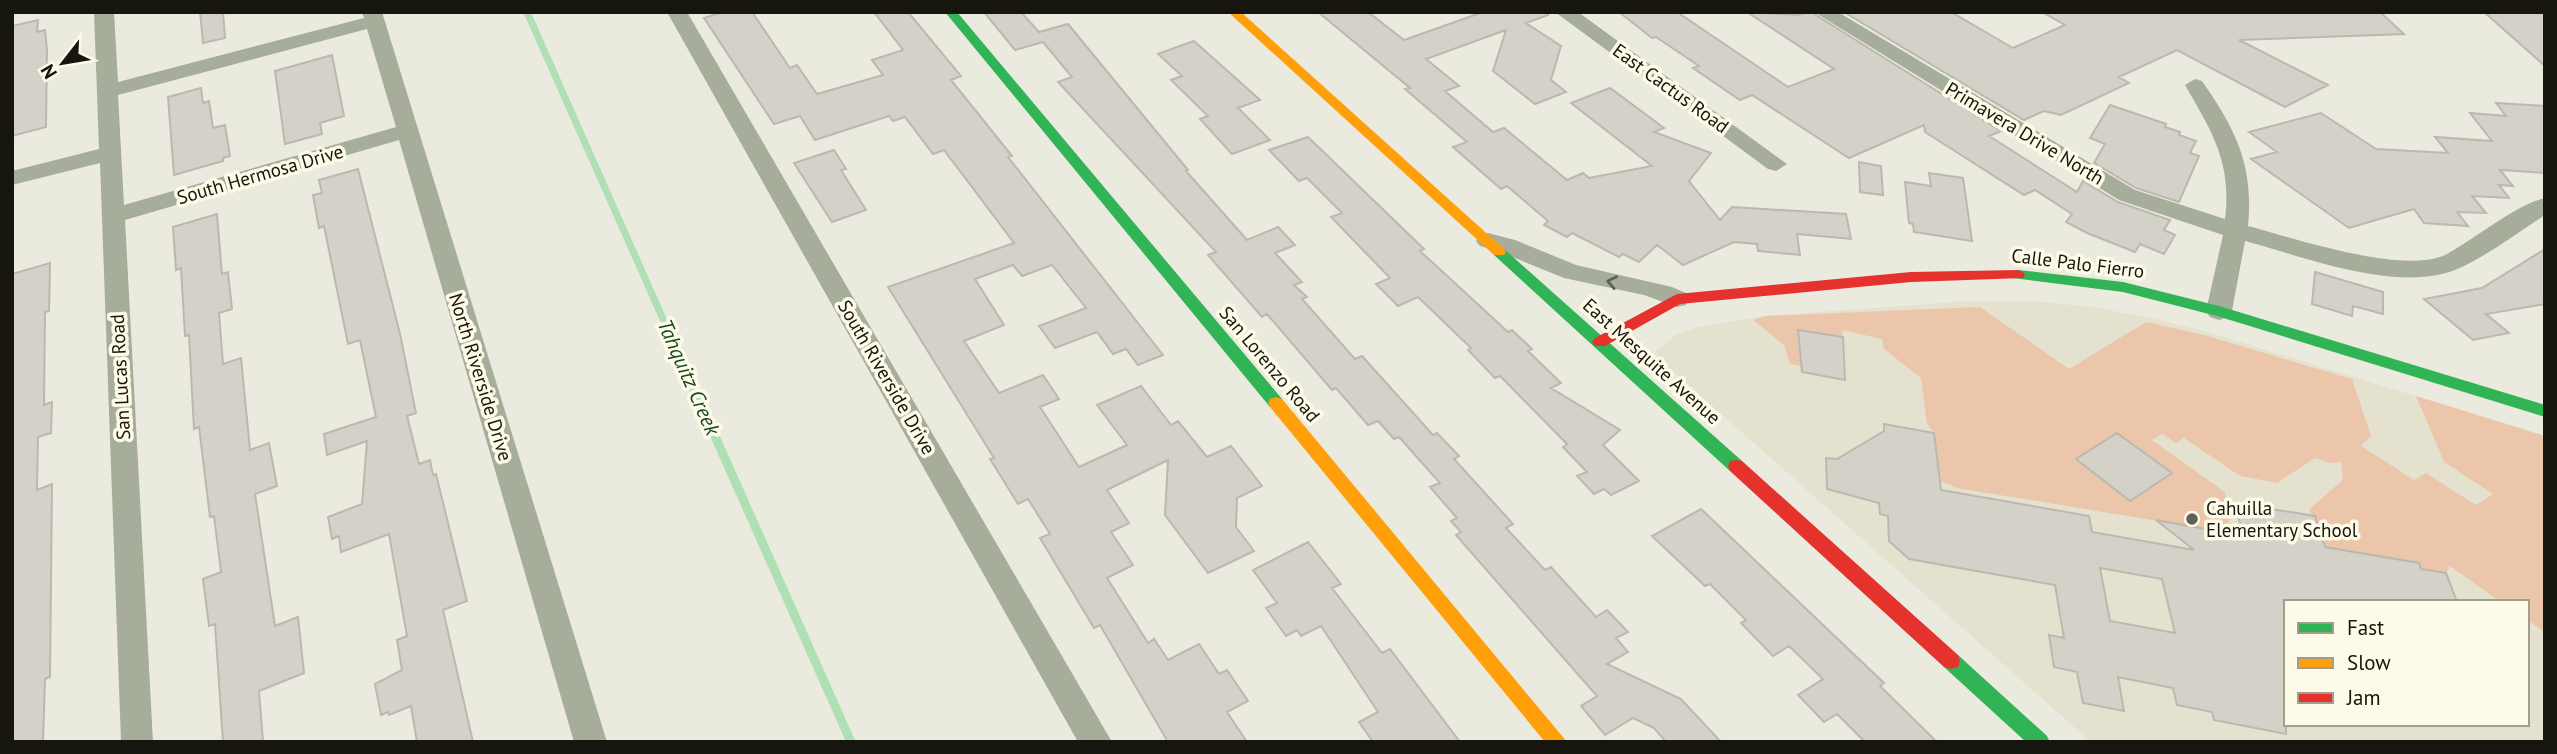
<svg xmlns="http://www.w3.org/2000/svg" width="2557" height="754" font-family="'PT Sans',sans-serif">
<rect width="100%" height="100%" fill="#ebeadf"/>
<!-- built -->
<path fill="#e4e2ce" fill-rule="evenodd" d="M1969,301H2031L2093,307L2151,318L2208,332L2545,436V742H2091L1659,359L1656,351L1677,334L1694,328L1765,316ZM2286,602H2527V724H2286Z"/>
<!-- green -->
<path fill="#ecc6ab" d="M1980,307L2069,369L2146,322L2204,335L2352,379L2371,436L2361,446L2414,480L2426,473L2476,505L2493,494L2444,462L2416,396L2545,436V632L2527,620V602H2501L2450,566L2446,573L2421,569L2419,563L2325,547L2309,509L2343,480L2341,462L2329,463L2315,458L2277,483L2240,476L2184,438L2176,443L2162,434L2152,440L2225,492L2231,533L1957,488L1940,481L1934,433L1927,424L1921,378L1884,349L1882,339L1842,330L1843,337L1799,330L1801,366L1790,364L1784,345L1753,320L1765,316Z"/>
<g fill="none" stroke-linecap="round" stroke-linejoin="round">
<!-- stream-far1 -->
<path stroke="#afe0b4" stroke-width="7" d="M527,12L667,328"/>
<!-- stream -->
<path stroke="#afe0b4" stroke-width="9" d="M666,326L851,742"/>
</g>
<!-- building -->
<path fill="#d4d1c9" stroke="#bbb8b0" stroke-width="2" fill-rule="evenodd" d="M200,12H223L225,38L203,43Z
M723,12H752L790,68L797,65L817,94L883,75L872,60L903,50L874,12H908L961,76L951,80L1012,156L1008,157L1163,355L1138,365L1126,349L1113,354L1097,332L1055,348L1039,326L1086,308L1052,265L1022,276L1013,265L975,279L1004,325L964,341L999,393L1043,375L1059,399L1040,407L1079,467L1127,445L1097,405L1141,386L1171,425L1178,421L1207,457L1231,446L1262,486L1237,498L1236,527L1254,551L1208,573L1165,515L1168,460L1107,490L1129,523L1111,532L1133,565L1107,578L1148,643L1154,639L1168,660L1199,644L1219,674L1227,670L1248,701L1227,712L1247,742H1168L1100,625L1094,628L1040,538L1050,534L1028,499L1018,504L990,459L994,458L888,287L1014,243L944,150L933,154L905,117L893,121L889,116L815,140L800,116L774,124L704,18Z
M984,12H1021L1039,32L1068,24L1188,170L1186,171L1247,240L1278,227L1295,245L1275,253L1302,282L1294,285L1307,297L1302,299L1355,359L1362,356L1433,435L1437,433L1459,456L1454,459L1513,524L1506,528L1545,570L1551,567L1596,617L1607,610L1628,632L1616,638L1628,652L1607,664L1681,699L1721,742H1666L1654,728L1633,718L1605,735L1581,706L1597,696L1456,535L1461,532L1451,521L1457,518L1430,487L1440,483L1399,437L1394,439L1378,421L1368,425L1336,388L1332,390L1267,314L1262,317L1208,255L1216,252L1058,82L1072,77L1043,42L1015,50Z
M1318,12H1368L1404,40L1483,12H1548V15L1526,23L1561,46L1551,80L1566,92L1535,104L1493,71L1506,30L1426,59L1459,86L1445,91L1493,132L1504,128L1567,180L1583,173L1589,178L1652,166L1571,103L1610,88L1664,128L1654,132L1711,153L1689,181L1720,220L1732,207L1846,214L1851,239L1797,234L1800,255L1758,251L1757,244L1734,242L1683,265L1657,245L1639,262L1623,254L1619,257L1572,233L1567,237L1544,225L1548,221L1507,186L1501,189L1453,147L1467,142L1405,89L1410,88Z
M1619,12H1677L1788,87L1834,69L1747,12L1797,15L1811,12L2001,131L1989,136L2077,192L2083,181L2118,202L2170,220L2164,230L2175,235L2164,254L2140,244L2135,252L2087,233L2066,222L2072,214L2035,190L2024,195L1925,132L1924,125L1849,158L1752,95L1740,100L1693,68L1699,66L1656,37L1652,38Z
M1844,12H1951L2013,48L2065,25L2042,12H2380L2404,34L2239,40L2328,85L2285,107L2177,50L2119,77L2129,83L2061,115L2044,111L2024,120Z
M2484,12H2545V66Z
M38,20L37,32L45,30L47,49L46,127L12,136V26Z
M1194,41L1260,100L1238,108L1270,140L1232,154L1200,119L1208,116L1171,80L1182,76L1158,54Z
M332,55L344,116L320,123L322,134L285,144L275,71Z
M201,88L203,103L209,101L213,128L225,125L230,156L223,158V161L174,175L168,97Z
M2496,103L2545,106V173L2500,170L2513,186L2499,185L2509,198L2472,196L2486,213L2457,212L2468,226L2424,223L2414,209L2349,228L2251,159L2277,152L2249,132L2321,113L2376,149L2448,153L2435,137L2492,141L2470,113L2506,116Z
M2110,105L2166,124L2165,127L2180,132L2179,135L2196,141L2190,153L2199,156L2179,202L2136,188L2094,163L2105,144L2090,138Z
M1308,137L1424,249L1420,251L1508,332L1512,330L1532,349L1528,351L1561,383L1551,388L1620,430L1603,445L1639,481L1611,495L1604,489L1594,494L1577,476L1587,472L1563,447L1567,444L1500,376L1495,378L1468,350L1471,348L1418,297L1398,306L1376,284L1390,278L1331,217L1342,213L1307,178L1299,181L1269,150Z
M834,150L846,169L841,170L866,210L832,222L794,163Z
M1859,162L1881,166L1883,195L1860,192Z
M358,169L400,334L416,413L407,416L419,464L430,460L433,475L436,474L467,601L443,610L473,742H417L411,706L389,715L388,712L381,715L375,684L402,670L397,640L407,636L389,534L341,552L339,536L332,539L328,517L362,504L367,441L327,455L324,434L376,417L360,340L348,344L324,226L319,228L313,195L322,193L319,180Z
M1929,173L1963,178L1972,241L1914,232L1913,224L1909,223L1905,182L1931,186Z
M217,214L222,274L228,272L232,309L219,313L223,364L241,358L250,450L269,443L277,486L255,494L275,626L298,617L304,673L259,691L263,742H223L215,624L209,626L203,579L221,572L214,516L210,517L199,427L194,429L189,335L185,336L181,268L176,270L173,227Z
M2545,249V304L2486,314L2509,333L2473,340L2424,299L2482,288Z
M50,263L49,311L45,312L44,405L52,402L51,433L38,437L37,490L52,484L50,677L45,679L43,742H12V274Z
M2315,272L2383,292V314L2353,306L2352,316L2312,304Z
M1798,330L1843,337L1845,380L1802,372Z
M1884,424L1934,433L1941,490L2089,516L2092,532L2194,550L2156,520L2244,536L2234,503L2315,516L2325,547L2419,563L2421,569L2446,573L2457,602H2286V734L2214,720L2212,712L2177,705L2173,688L2118,677L2124,711L2083,703L2077,672L2054,667L2049,635L2064,638L2055,585L1909,559L1889,541L1888,516L1880,514L1879,503L1827,489L1826,458L1837,459L1884,431ZM2100,568L2162,579L2175,633L2110,621Z
M2117,433L2172,473L2130,501L2076,459Z
M1701,509L1884,683L1880,686L1937,742H1865L1837,714L1824,722L1798,695L1823,679L1789,646L1773,656L1741,623L1746,620L1710,584L1705,586L1652,536Z
M1308,542L1341,584L1332,588L1382,653L1390,649L1460,742H1373L1359,722L1378,712L1321,626L1301,636L1297,630L1286,636L1266,608L1277,603L1253,570Z"/>
<g fill="none" stroke-linecap="round" stroke-linejoin="round">
<!-- street -->
<path fill="#a7ad9b" fill-rule="evenodd" d="M94,12H114L118,82L364,18L362,12H382L607,742H574L399,140L125,220L153,742H121L100,163L12,185V171L99,149ZM367,29L396,127L124,205L118,95Z
M667,12H687L1112,742H1078Z
M1555,12H1578L1787,164L1776,171L1768,169Z
M1814,12H1838L2135,190L2225,219C2232,162 2212,132 2185,85L2195,79L2202,81C2236,130 2254,165 2248,226C2293,238 2406,276 2447,254C2477,238 2513,206 2545,198V215C2518,232 2491,253 2462,267C2403,296 2305,257 2245,241L2232,311L2228,317L2219,320L2210,317L2206,311L2223,235L2119,200Z
M1488,233L1515,240L1576,265L1672,287L1686,293L1689,299L1686,305L1677,307L1644,295L1564,278L1498,251L1480,246L1476,241L1480,236Z"/>
<!-- fast -->
<path fill="#30b455" fill-rule="evenodd" d="M945,12H957L1282,399L1284,403L1282,407H1270Z
M1499,247L1504,249L1742,461L1744,466L1742,471H1730L1494,255L1492,252L1494,249Z
M2018,270L2123,282L2219,306L2545,405V417L2217,316L2123,292L2013,278L2011,275L2013,272Z
M1951,653L1958,655L2047,736L2050,742H2026L1944,667L1942,661L1944,655Z"/>
<!-- slow -->
<path fill="#ff9f0a" fill-rule="evenodd" d="M1228,12H1241L1504,249L1506,252L1504,255H1494Z
M1276,397L1282,399L1567,742H1545L1270,407L1268,403L1270,399Z"/>
<!-- jam -->
<path fill="#e5322d" fill-rule="evenodd" d="M2018,270L2023,272L2025,275L2023,278L1911,282L1680,304L1605,346H1595L1592,342L1595,338L1677,294L1911,272Z
M1736,460L1742,461L1958,655L1960,661L1958,667L1951,669L1944,667L1730,471L1728,466L1730,461Z"/>
</g>
<!-- one-way arrows -->
<defs><path id="oneway-chevron" d="M-2-3.5L2.5 0L-2 3.5" fill="none" stroke-width="1.6" stroke-linecap="round" stroke-linejoin="round" transform="scale(1.75)"/></defs>
<use stroke="#5e6154" href="#oneway-chevron" transform="translate(1612 282) rotate(-168)"/>
<!-- markers -->
<circle fill="#616057" stroke="#fdfae7" stroke-width="2.5" cx="2192" cy="519" r="7"/>
<g text-anchor="middle" dominant-baseline="central" stroke-width="7" stroke-linejoin="round" paint-order="stroke">
<!-- street labels -->
<g font-size="19" fill="#16150e" stroke="#fdfae7">
<text transform="translate(1671 88) rotate(36)">East Cactus Road</text>
<text transform="translate(2025 133) rotate(31)">Primavera Drive North</text>
<text transform="translate(260 174) rotate(-16)">South Hermosa Drive</text>
<text transform="translate(2078 263) rotate(7)">Calle Palo Fierro</text>
<text transform="translate(1652 361) rotate(42)">East Mesquite Avenue</text>
<text transform="translate(1270 364) rotate(50)">San Lorenzo Road</text>
<text transform="translate(120 377) rotate(-93)">San Lucas Road</text>
<text transform="translate(481 377) rotate(73)">North Riverside Drive</text>
<text transform="translate(887 377) rotate(60)">South Riverside Drive</text>
</g>
<!-- poi labels -->
<g font-size="19" fill="#16150e" stroke="#fdfae7" text-anchor="start">
<text x="2206" y="508">Cahuilla<tspan x="2206" dy="22">Elementary School</tspan></text>
</g>
<!-- water labels -->
<g font-size="21" font-style="italic" fill="#174924" stroke="#fdfae7">
<text transform="translate(689 377) rotate(66)">Tahquitz Creek</text>
</g>
</g>
<!-- border -->
<rect width="2557" height="754" fill="none" stroke="#16150e" stroke-width="28"/>
<!-- legend -->
<rect x="2284" y="600" width="245" height="126" fill="#fdfae7" stroke="#a19e90" stroke-width="2"/>
<rect x="2298" y="623" width="35" height="10" fill="#30b455" stroke="#a19e90" stroke-width="2"/>
<text x="2347" y="635" font-size="21" fill="#16150e">Fast</text>
<rect x="2298" y="658" width="35" height="10" fill="#ff9f0a" stroke="#a19e90" stroke-width="2"/>
<text x="2347" y="670" font-size="21" fill="#16150e">Slow</text>
<rect x="2298" y="693" width="35" height="10" fill="#e5322d" stroke="#a19e90" stroke-width="2"/>
<text x="2347" y="705" font-size="21" fill="#16150e">Jam</text>
<!-- north arrow -->
<g transform="translate(63 63) rotate(239)" stroke="#fdfae7" stroke-width="5" paint-order="stroke">
<path d="M0-5L12 26L0 18L-12 26Z" fill="#16150e"/>
<text y="-10" font-size="19" font-weight="bold" text-anchor="middle" fill="#16150e">N</text>
</g>
</svg>
